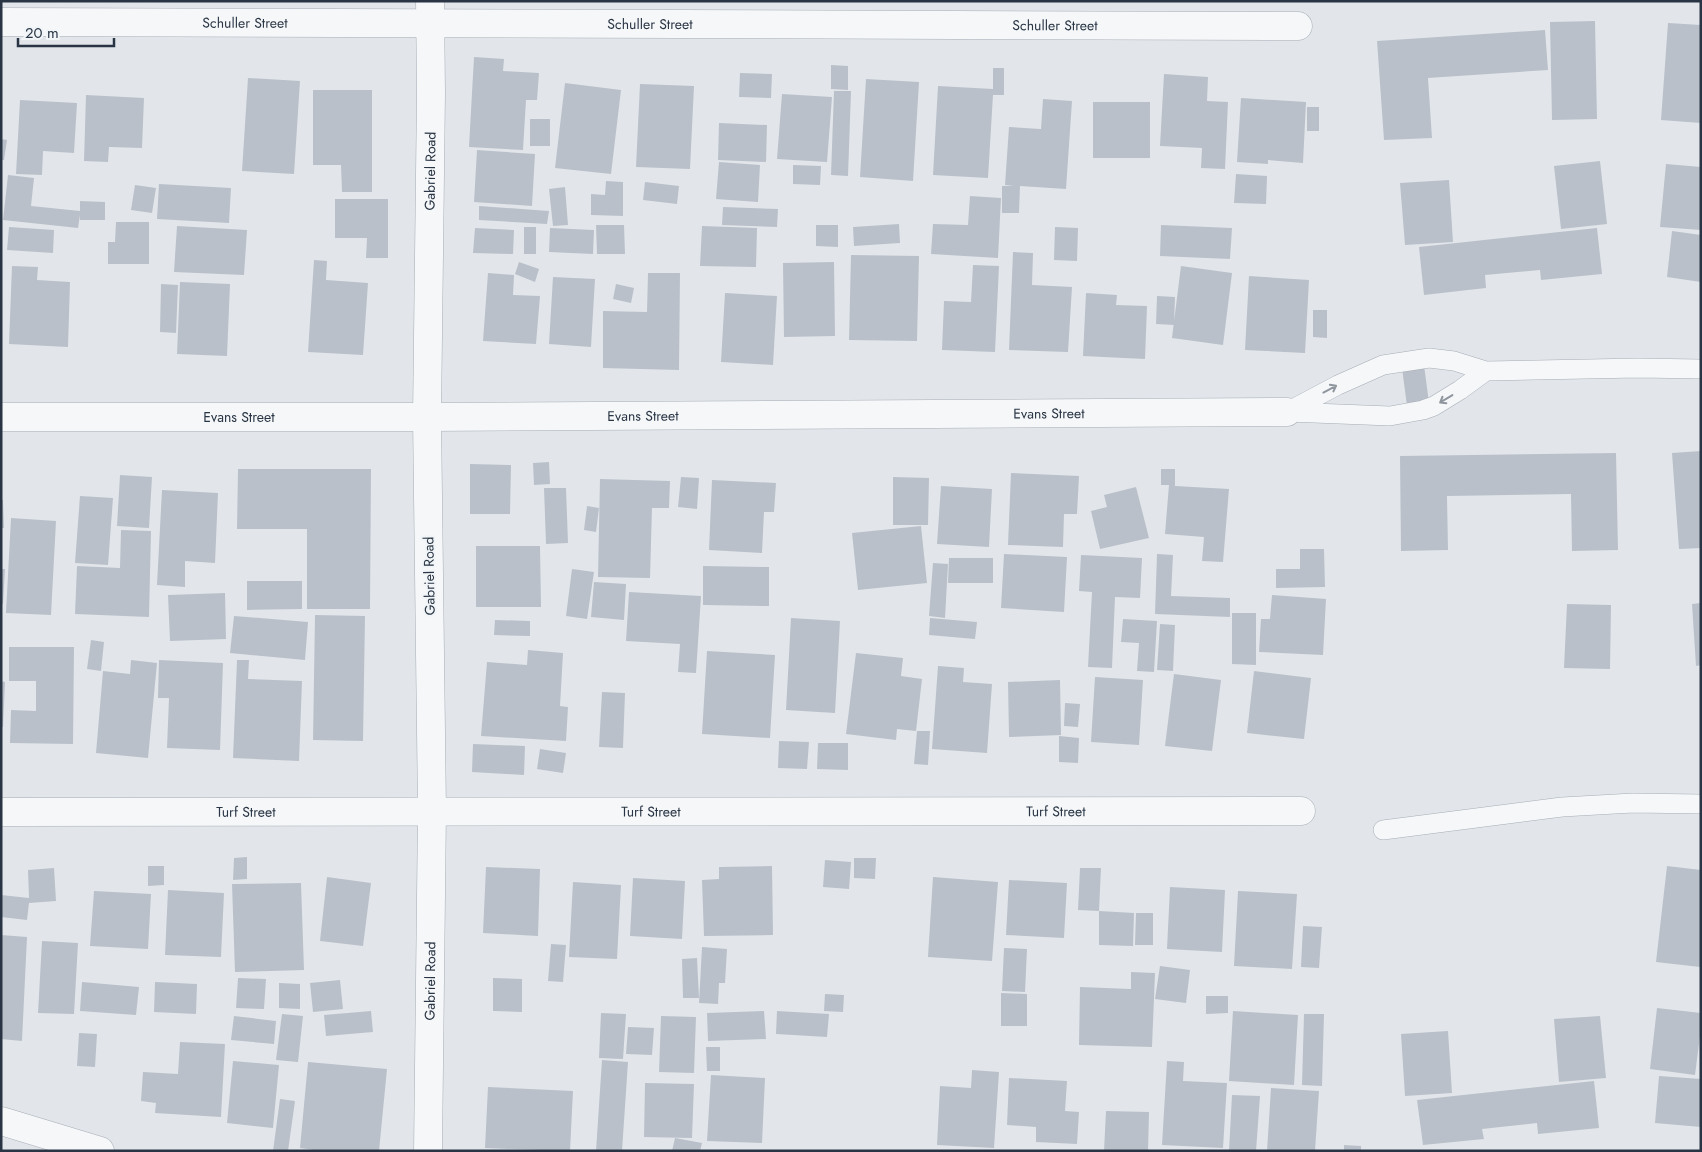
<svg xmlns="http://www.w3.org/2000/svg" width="1702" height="1152" font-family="Jost,sans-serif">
<rect width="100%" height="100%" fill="#e2e6eb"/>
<!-- building -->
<path fill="#b9c0c9" d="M1595,21L1597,119L1552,120L1550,22Z
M1668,23L1701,25V123L1661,120Z
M1545,30L1548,70L1428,78L1432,138L1384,140L1377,41Z
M474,57L504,59L503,71L539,73L537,100H526L523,150L469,147Z
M831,65L848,66V90L831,89Z
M993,68H1004V95H993L988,178L933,175L938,86L993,89Z
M740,73L772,74L771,98L739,97Z
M1164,74L1208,77L1207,101L1228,102L1225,169L1201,168L1202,148L1160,146Z
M248,78L300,81L294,174L242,171Z
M866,79L919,82L913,181L860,177Z
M565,83L621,90L611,174L555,168Z
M640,84L694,86L690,169L636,167Z
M313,90H372V192H342L341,165H313Z
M834,91H851L848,176L831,175Z
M782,94L832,97L827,162L777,159Z
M86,95L144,98L142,148L109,147L108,162L84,161Z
M1241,98L1306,102L1303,163L1268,160V164L1237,162Z
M1043,99L1072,101L1066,189L1020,186L1019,213H1002V186H1014L1005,185L1009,127L1041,129Z
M20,100L77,103L74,153L43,151L42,175L16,174Z
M1093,102H1150V158H1093Z
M1307,107H1319V131H1307Z
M530,119H550V146H530Z
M719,123L767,125L766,162L718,160Z
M1,139L7,140L4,160H1Z
M477,150L535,154L532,206L474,202Z
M1600,161L1607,224L1561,229L1554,166Z
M719,162L760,165L758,202L716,199Z
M1666,164L1701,167V230L1660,227Z
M793,165L821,166L820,185L793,184Z
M1236,174L1267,176L1266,204L1234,203Z
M8,175L34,178L31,206L80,211V201L105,202V220H80V215L78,228L3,220Z
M1449,180L1453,242L1405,245L1400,183Z
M606,181L623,182V216L591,215V194L605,195Z
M645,182L679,186L677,204L643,200Z
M159,184L231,188L229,223L157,219Z
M135,185L156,188L152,213L131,210Z
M565,187L568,225L553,226L549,189Z
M970,196L1001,198L998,258L931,254L933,224L968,225Z
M335,199H388V258H366L367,238H335Z
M479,206L549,211L547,224L479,220Z
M723,207L778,209L777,227L722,225Z
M116,222H149V264H108V242H115Z
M899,224L900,243L854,246L853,227Z
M596,225H624L625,254H597Z
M816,225H838V247L816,246Z
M1161,225L1232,228L1230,259L1160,256Z
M177,226L247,230L244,275L174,272Z
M702,226L757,228L756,267L700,266Z
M9,227L54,230L53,253L7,250Z
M524,227H536V254H524Z
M1055,227L1078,228L1077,261L1054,260Z
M475,228L514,230L513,254L473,253Z
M550,228L594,230L593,254L549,252Z
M1597,228L1602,274L1541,280L1540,270L1485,275L1486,288L1424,295L1419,247Z
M1672,231L1701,235V282L1667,277Z
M1013,252L1033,253L1032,285L1072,287L1068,352L1009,350Z
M851,255L919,256L917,341L849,340Z
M314,260L327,261L326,280L368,283L363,355L308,352Z
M519,262L539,269L535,282L515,274Z
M834,262L835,336L784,337L783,263Z
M973,265L999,266L995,352L942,350L944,301L971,302Z
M12,266L38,267L37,280L70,282L68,347L9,344Z
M1181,266L1232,273L1223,345L1172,338Z
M488,273L514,275L513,295L540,296L536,344L483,341Z
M648,273H680L679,370L603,368V311L647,312Z
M1249,276L1309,280L1305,353L1245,350Z
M553,277L595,279L591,347L549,344Z
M180,282L230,284L227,356L177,354Z
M161,284L178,285L176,333L160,332Z
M616,284L634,288L631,303L613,299Z
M725,293L777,296L773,365L721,362Z
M1086,293L1117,295L1116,305L1147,306L1145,359L1083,356Z
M1157,296L1175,297L1174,325L1156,324Z
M1313,310H1327V338L1313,337Z
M1424,365L1429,403L1407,406L1402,368Z
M1701,451V548L1679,549L1672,453Z
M1616,453L1618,550L1572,551L1571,494L1447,496L1448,550L1401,551L1400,456Z
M549,462L550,484L534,485L533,463Z
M470,464L511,465L510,514H470Z
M238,469H371L370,609H307V529H237Z
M1161,469H1175V486L1229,489L1223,562L1202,561L1204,537L1165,534L1169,485H1161Z
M1011,473L1079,476L1077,514H1064L1063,547L1008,545Z
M120,475L152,477L149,528L117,526Z
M681,477L699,478L697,509L678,507Z
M893,477L929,478L928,525H893Z
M600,479L670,481L669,508H652L650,578L598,577Z
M712,480L776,483L774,512H764L762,553L709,550Z
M941,486L992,489L989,547L937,544Z
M1136,487L1149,538L1100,549L1091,511L1107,507L1104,495Z
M544,488H566L568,543L546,544Z
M162,490L218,493L215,563L185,561V587L157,585Z
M80,496L113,498L108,565L75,563Z
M1,500H3L4,528H1Z
M587,506L599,508L596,532L584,530Z
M11,518L56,521L51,615L6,613Z
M921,526L927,583L858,590L852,533Z
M121,530L151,531L149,617L75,614L77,566L120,568Z
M476,546H540L541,607H476Z
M1300,549H1324L1325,587L1276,588V569H1300Z
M1004,554L1067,557L1064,612L1001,608Z
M1157,554L1173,555L1171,596L1230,598V617L1155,614Z
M1081,555L1142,558L1140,598L1115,597L1112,668L1088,667L1092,592L1079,591Z
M949,558H993V583H948Z
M933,563L948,564L945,618L929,616Z
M703,566L769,567V606L703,605Z
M1,569H5L3,604H1Z
M572,569L594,572L587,619L566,616Z
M247,581H302V609L247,610Z
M594,582L626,584L624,620L591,617Z
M629,592L701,596L696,673L678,672L680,644L626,641Z
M225,593L226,639L170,641L168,595Z
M1272,595L1326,599L1323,655L1259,652L1261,619H1270Z
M1701,603V665L1696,666L1692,604Z
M1567,604L1611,605L1610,669L1564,668Z
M1232,613H1256V665L1232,664Z
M315,615L365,616L363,741L313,740Z
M234,616L308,622L305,660L230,653Z
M791,618L840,621L835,713L786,710Z
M930,618L977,622L975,639L929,635Z
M1123,619L1157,621L1154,672L1137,671L1139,643L1121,642Z
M495,620L530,621V636L494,635Z
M1160,624L1175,625L1173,671L1157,670Z
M91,640L104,642L101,671L87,669Z
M9,647H74L73,744L10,743L11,710L36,711V681H9Z
M528,650L563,653L560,706L568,707L566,741L481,736L487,662L527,665Z
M707,651L775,655L770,738L702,734Z
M856,653L903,658L901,676L922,679L916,731L897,729L896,740L846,734Z
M131,660L157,663L148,758L96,753L103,671L130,674Z
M159,660L223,663L220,750L167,748L169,698H158Z
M237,660H249L248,679L302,681L299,761L233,758Z
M938,666L964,668L963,682L992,684L987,753L932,749Z
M1254,671L1311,678L1304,739L1247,733Z
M1174,674L1221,680L1212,751L1165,746Z
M1095,677L1143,680L1139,745L1091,742Z
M1060,680L1061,735L1009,737L1008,682Z
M1,681L5,682L3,727H1Z
M602,692L625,693L623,748L599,747Z
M1065,703L1080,704L1078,727L1064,726Z
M917,731H930L928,765L914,764Z
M1059,736L1079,738L1078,763L1059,762Z
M779,741L809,742L807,769L778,768Z
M818,743H848V770L817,769Z
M473,744L525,746L524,775L472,772Z
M540,749L566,753L563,773L537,769Z
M247,857V879L233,880L234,858Z
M854,858H876L875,879L854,878Z
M825,860L851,862L849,889L823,887Z
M148,866H164V885L148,886Z
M772,866L773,935L704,936L702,880L719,879V867Z
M1667,866L1701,870L1700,967L1656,962Z
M486,867L540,869L538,936L483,933Z
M54,868L56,901L29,903L27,920L1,917V895L29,898L28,870Z
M1080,868H1101L1099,911L1078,910Z
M327,877L371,883L363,946L320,941Z
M933,877L998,882L992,961L928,957Z
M633,878L685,881L682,939L630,936Z
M1009,880L1067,883L1064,938L1006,935Z
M573,882L621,885L617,959L569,957Z
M301,883L304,970L235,972L232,884Z
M1170,887L1225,890L1222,952L1167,949Z
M168,890L224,893L221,957L165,955Z
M94,891L151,894L148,949L90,946Z
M1238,891L1297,894L1292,969L1234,966Z
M1099,911L1134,913L1133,946L1099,945Z
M1136,913H1153V945H1135Z
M1303,926L1322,927L1319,968L1301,967Z
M1,935L27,937L22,1041L1,1039Z
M42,941L78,943L74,1014L38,1013Z
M551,944L566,945L563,982L548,981Z
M702,947L727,949L725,983H719L718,1004L699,1003Z
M1004,948L1027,949L1025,992L1002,991Z
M697,958L699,998H683L682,959Z
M1160,966L1190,970L1186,1003L1155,999Z
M1131,972L1155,973L1152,1047L1079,1045L1080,987L1131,989Z
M238,978L266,979L264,1009L236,1008Z
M493,978L522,979V1012L493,1011Z
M340,980L343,1009L313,1012L310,983Z
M82,982L139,987L136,1015L80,1011Z
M155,982L197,984L196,1014L154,1012Z
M279,983L300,984V1009L279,1008Z
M1001,993L1027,994V1026H1001Z
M825,994L844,995L843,1012L824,1011Z
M1206,996H1228V1013L1206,1014Z
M1657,1008L1701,1013V1028L1695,1075L1650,1069Z
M371,1011L373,1032L326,1036L324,1015Z
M764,1011L766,1039L708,1041L707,1013Z
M777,1011L829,1014L827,1037L776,1034Z
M1233,1011L1298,1015L1294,1085L1229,1081Z
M601,1013L626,1014L623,1059L599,1058Z
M282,1014L303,1016L298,1062L276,1060Z
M1304,1014H1324L1322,1086L1302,1085Z
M234,1016L276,1021L274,1044L231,1040Z
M661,1016L696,1017L694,1073L659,1072Z
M1600,1016L1606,1078L1559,1082L1554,1019Z
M628,1027L654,1028L652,1055L626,1054Z
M1448,1031L1452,1093L1405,1096L1401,1034Z
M79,1033L97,1034L95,1067L77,1066Z
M180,1042L225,1044L221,1117L155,1113L156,1103L141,1101L143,1072L178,1074Z
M706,1047H720V1071H707Z
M602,1060L628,1062L622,1151H596Z
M233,1061L279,1065L273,1128L227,1123Z
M1167,1061L1184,1062L1183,1081L1227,1083L1223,1148L1162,1145Z
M308,1062L387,1069L379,1151H321L300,1148Z
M972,1070L999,1072L994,1148L937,1145L940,1086L971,1088Z
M711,1075L765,1078L762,1143L707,1141Z
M1659,1076L1701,1079V1127L1655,1123Z
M1009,1078L1067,1081L1065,1111L1079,1112L1077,1144L1036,1142V1127L1007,1125Z
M1594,1081L1599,1128L1538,1134L1537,1123L1482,1129L1484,1139L1423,1145L1417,1100Z
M645,1083L694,1084L692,1138L644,1137Z
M488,1087L573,1091L570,1151L485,1148Z
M1271,1088L1319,1091L1315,1151H1267Z
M1232,1095L1260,1096L1256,1151H1229Z
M280,1099L295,1101L288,1151H273Z
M1106,1111L1149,1112L1148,1151H1104Z
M675,1138L702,1143L700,1151H672Z
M1344,1145L1361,1146V1151H1344Z"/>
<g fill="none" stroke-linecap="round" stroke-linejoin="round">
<!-- service casing -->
<g stroke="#a7adb6" stroke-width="20">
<path id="service" d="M1287,412L1338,385L1383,365L1429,358L1454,361L1486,371L1638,368L1701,369
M1288,412L1390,416L1423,410L1434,406L1460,390L1486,371
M1383,830L1562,807L1633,803L1701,804"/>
</g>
<!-- minor casing -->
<g stroke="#a7adb6" stroke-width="29">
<g id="minor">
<path id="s1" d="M1,22L1298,26"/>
<path id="s2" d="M1,417H427L1287,412"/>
<path id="s3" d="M1,812L1301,811"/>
<path d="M1,1121L100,1151"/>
<path id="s4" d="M428,1151L432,811L427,417L431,93L430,1"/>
</g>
</g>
<!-- service -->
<use href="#service" stroke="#f5f7f9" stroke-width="19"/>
<!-- minor -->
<use href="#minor" stroke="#f5f7f9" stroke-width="28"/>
</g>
<!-- one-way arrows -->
<defs><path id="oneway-shaft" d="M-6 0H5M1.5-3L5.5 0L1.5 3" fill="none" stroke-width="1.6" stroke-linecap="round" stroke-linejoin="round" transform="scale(1.25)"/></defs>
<g stroke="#8f969e">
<use href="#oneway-shaft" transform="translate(1330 389) rotate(-28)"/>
<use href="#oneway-shaft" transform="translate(1446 399) rotate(149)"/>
</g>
<g text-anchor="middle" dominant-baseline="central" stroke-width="4" stroke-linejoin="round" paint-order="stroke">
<!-- street labels -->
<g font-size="14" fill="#293544" stroke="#f2f5f8">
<text stroke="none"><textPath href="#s1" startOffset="244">Schuller Street</textPath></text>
<text stroke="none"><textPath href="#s1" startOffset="649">Schuller Street</textPath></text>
<text stroke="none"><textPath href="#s1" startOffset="1054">Schuller Street</textPath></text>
<text stroke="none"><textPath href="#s4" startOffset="980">Gabriel Road</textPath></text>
<text stroke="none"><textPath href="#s2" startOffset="1048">Evans Street</textPath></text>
<text stroke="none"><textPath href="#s2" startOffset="642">Evans Street</textPath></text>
<text stroke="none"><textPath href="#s2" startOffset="238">Evans Street</textPath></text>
<text transform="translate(429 576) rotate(-91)">Gabriel Road</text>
<text stroke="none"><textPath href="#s3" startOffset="245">Turf Street</textPath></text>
<text stroke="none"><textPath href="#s3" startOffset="650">Turf Street</textPath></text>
<text stroke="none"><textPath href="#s3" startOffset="1055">Turf Street</textPath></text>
<text stroke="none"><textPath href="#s4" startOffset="170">Gabriel Road</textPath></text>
</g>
</g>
<!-- border -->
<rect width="1702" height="1152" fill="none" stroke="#293544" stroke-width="5"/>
<!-- scale -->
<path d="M18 38v8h96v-8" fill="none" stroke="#293544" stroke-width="2.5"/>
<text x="25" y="38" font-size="15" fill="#293544" stroke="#f2f5f8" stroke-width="4" paint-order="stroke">20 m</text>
</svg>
